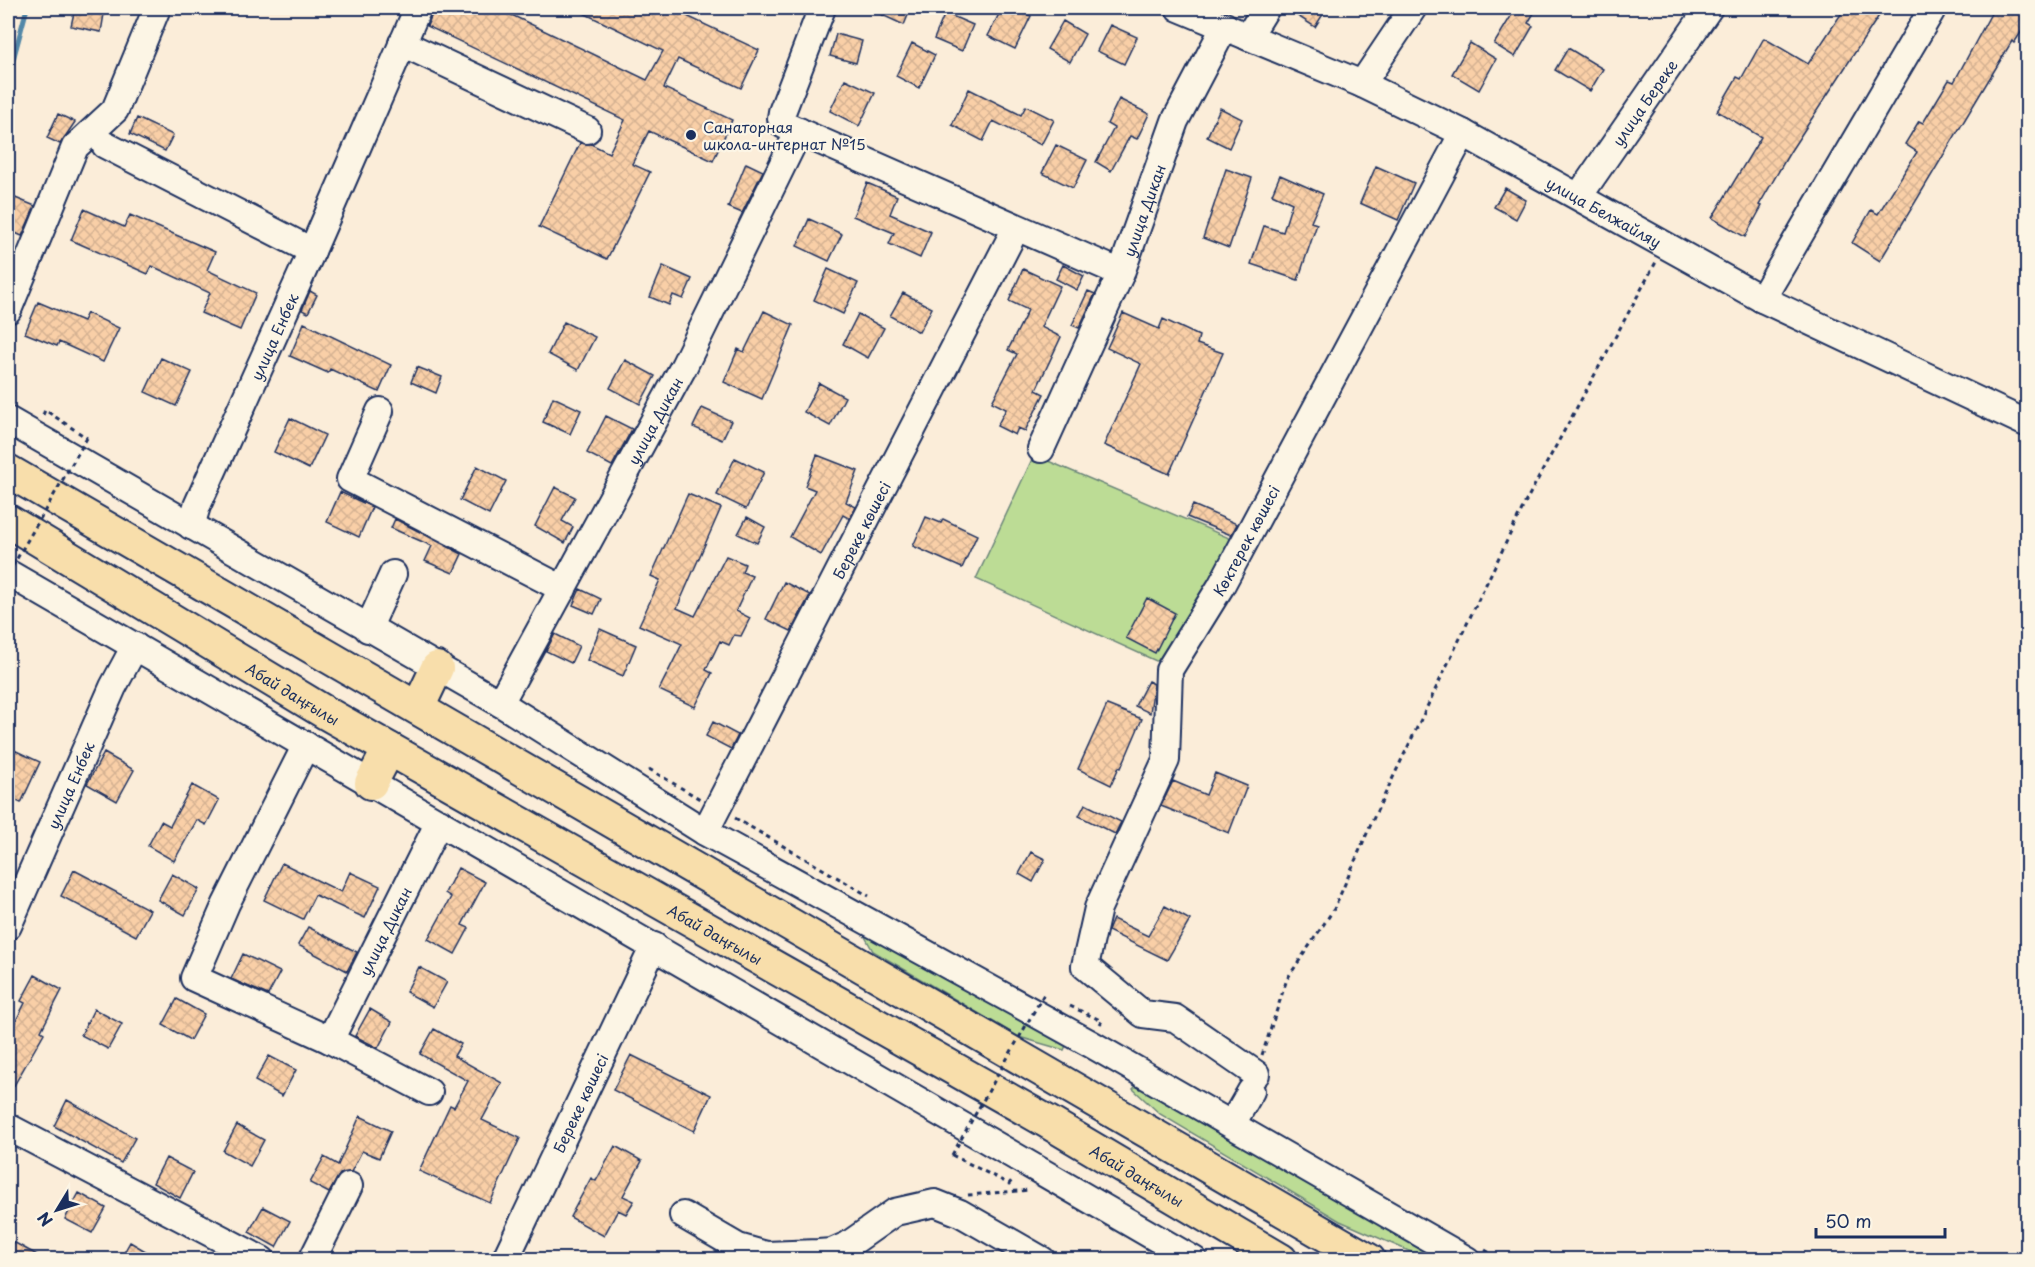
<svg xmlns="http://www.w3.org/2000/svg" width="2035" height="1267" font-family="'Playpen Sans',sans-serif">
<defs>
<pattern id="building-cross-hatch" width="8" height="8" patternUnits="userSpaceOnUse" patternTransform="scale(1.5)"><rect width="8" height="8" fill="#f9cfa7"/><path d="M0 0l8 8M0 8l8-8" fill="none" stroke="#d5b292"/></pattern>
</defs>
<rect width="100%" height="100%" fill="#fbedd9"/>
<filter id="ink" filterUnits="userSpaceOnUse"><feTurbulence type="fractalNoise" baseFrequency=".0167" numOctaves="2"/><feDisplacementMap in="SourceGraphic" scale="12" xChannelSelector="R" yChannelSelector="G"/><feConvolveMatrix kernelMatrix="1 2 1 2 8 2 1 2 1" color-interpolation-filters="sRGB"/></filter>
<g filter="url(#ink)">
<!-- green -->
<path fill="#bcdc95" stroke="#6c867a" stroke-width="1.5" d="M1034,455L1241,543L1165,665L976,579Z
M869,930L1068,1041L1064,1050L1019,1037L873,951L864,935Z
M1140,1082L1448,1259H1427L1340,1221L1160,1114L1133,1089Z"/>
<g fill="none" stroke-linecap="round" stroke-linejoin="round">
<!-- stream -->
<path stroke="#5388a8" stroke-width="5" d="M8,78L27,8"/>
</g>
<!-- building -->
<path fill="url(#building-cross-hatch)" stroke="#1b2f5e" stroke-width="1.5" d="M75,8H105L101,32L71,26Z
M435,8H497L647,80L663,51L573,8H670L759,50L741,88L678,59L664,88L732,120L713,161L649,131L632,164L650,172L607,259L539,227L580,143L591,144L609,153L625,120L427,26Z
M867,8H911L904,25Z
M1002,8H1013L1031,16L1015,49L988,36Z
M1285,8H1327L1315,27Z
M1516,8H1537L1528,23L1533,26L1515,57L1494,44Z
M1845,8H1884L1790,152L1759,205L1762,206L1745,237L1712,218L1761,137L1717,111L1737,77L1741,79L1764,38L1808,64Z
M1994,8H2028V22L2014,43L2012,41L1880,261L1852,243L1871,210L1878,214L1917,152L1905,144L1919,121L1923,123L1949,80L1954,82Z
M945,13L973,25L962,51L934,39Z
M1063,21L1085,34L1070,62L1047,49Z
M1110,25L1137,37L1124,64L1097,51Z
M836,34L862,41L856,63L830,56Z
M912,43L935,55L919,88L896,76Z
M1470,43L1496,59L1479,90L1452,74Z
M1568,48L1603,69L1590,91L1555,70Z
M845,79L875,93L859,126L830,111Z
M969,89L1021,115L1026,106L1054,120L1041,145L993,121L983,141L952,125Z
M1119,99L1149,114L1137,139L1130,136L1111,171L1096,162L1114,128L1107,124Z
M1220,108L1242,119L1229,148L1207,137Z
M58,114L75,122L60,144L47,138Z
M137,118L173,135L165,151L130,134Z
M1056,145L1087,160L1073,188L1042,173Z
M746,163L763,171L742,213L728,207Z
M1376,166L1414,183L1398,220L1360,203Z
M1226,169L1252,178L1229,248L1203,238Z
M1280,175L1323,194L1311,222L1317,224L1298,280L1251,264L1264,226L1283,232L1292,203L1272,194Z
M867,183L897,196L890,214L931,232L920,258L889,244L894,233L853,216Z
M1505,188L1526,200L1516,219L1494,207Z
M8,195L35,206L22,236L8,230Z
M84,209L124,227L130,215L215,252L207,270L256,293L240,330L201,313L210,293L152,266L148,274L71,240Z
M809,219L842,234L829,261L797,246Z
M1063,265L1084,276L1077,290L1056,279Z
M663,266L692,279L683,299L673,295L669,305L650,297Z
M828,269L858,283L843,314L814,300Z
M1023,269L1060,286L1041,327L1061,337L1036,390L1044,394L1025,431L1018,428L1015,435L997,426L1006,409L992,402L1017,354L1008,350L1028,310L1009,301Z
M310,291L317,295L308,313L302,310Z
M1088,291L1095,294L1079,328L1072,325Z
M903,293L932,308L919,332L890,316Z
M38,302L83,321L87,313L119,328L103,362L59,342L57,346L25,333Z
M764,311L793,325L762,399L724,382L738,349L744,352Z
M1123,313L1159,329L1163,319L1199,336L1197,344L1223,353L1169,474L1104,445L1141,364L1107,348Z
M858,314L884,328L868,358L843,344Z
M564,322L595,337L578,370L548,354Z
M304,323L391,365L379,392L330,369L328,373L290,356Z
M161,358L192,372L176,406L145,392Z
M625,360L655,376L640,404L610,388Z
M417,367L442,377L436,393L411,382Z
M819,383L845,397L830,426L804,412Z
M553,397L581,410L570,434L543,422Z
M702,408L731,421L722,440L693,427Z
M606,416L632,429L612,466L587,453Z
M290,418L325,435L309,469L274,452Z
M817,455L858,471L846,502L856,507L850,519L843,515L821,555L790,537L815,490L805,486Z
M735,458L764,472L746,509L717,495Z
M477,466L506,481L489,515L460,500Z
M555,487L575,497L562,521L573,527L565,543L535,526Z
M340,492L372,507L359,537L327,522Z
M688,494L721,508L677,608L695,616L726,556L745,564L742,572L752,576L736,611L750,618L741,636L734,635L729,645L720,641L706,670L712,673L695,707L659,690L682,644L639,625L660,580L651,576Z
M1193,505L1237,524L1231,535L1187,517Z
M747,517L765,527L757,543L738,534Z
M926,517L941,523L943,519L977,535L962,568L913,546Z
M395,519L462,554L453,573L425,561L432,546L391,528Z
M784,582L810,595L791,631L766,619Z
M580,589L601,599L594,614L573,605Z
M1147,598L1175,613L1155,653L1126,638Z
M600,629L636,645L623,676L587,660Z
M555,634L579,646L571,663L546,651Z
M1148,681L1154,684L1150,713L1135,706Z
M1107,705L1142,719L1121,768L1119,767L1111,785L1078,769Z
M713,722L738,735L731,749L706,736Z
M14,750L40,762L21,803L8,797V763Z
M104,753L134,770L117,801L87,784Z
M1215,773L1247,786L1229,833L1161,806L1173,781L1206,795Z
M192,785L219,800L206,825L197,820L174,861L148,846L161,821L170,826Z
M1085,804L1121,822L1115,834L1079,816Z
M1031,852L1045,859L1033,882L1019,874Z
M282,863L341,892L350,872L380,886L365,918L315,895L303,919L264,900Z
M458,868L485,882L462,925L469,928L455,954L428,939L451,897L445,893Z
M74,870L150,910L136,936L61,896Z
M172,874L199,889L185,915L158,900Z
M1165,906L1190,920L1167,960L1108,931L1113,919L1148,936Z
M308,927L357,952L347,971L298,945Z
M243,954L280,972L268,995L231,979Z
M419,967L447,982L433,1007L406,992Z
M35,975L62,990L41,1031L44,1033L8,1096V1036L25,1003L21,1001Z
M177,999L204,1014L190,1040L163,1025Z
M94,1009L122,1024L108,1049L81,1035Z
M370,1009L392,1022L378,1048L355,1036Z
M434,1029L461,1044L454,1056L502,1083L482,1120L520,1138L490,1203L419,1171L450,1105L454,1107L468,1081L420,1054Z
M631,1055L711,1095L694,1131L613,1090Z
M269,1056L296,1070L282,1096L255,1081Z
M67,1100L135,1138L121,1163L54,1126Z
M360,1116L391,1131L379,1158L362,1151L351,1172L340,1174L329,1193L310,1183L324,1157L338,1165Z
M237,1125L264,1140L250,1166L223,1151Z
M615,1146L642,1161L623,1196L634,1201L626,1214L618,1210L604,1236L570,1217L591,1178L596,1181Z
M166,1158L193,1172L180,1198L153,1183Z
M79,1193L106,1208L92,1233L65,1219Z
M263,1207L290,1221L276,1247L249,1232Z
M8,1239L46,1260H8Z
M130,1242L161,1260H120Z"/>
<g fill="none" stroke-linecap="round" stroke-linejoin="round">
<!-- minor casing -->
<g stroke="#1b2f5e" stroke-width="30">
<g id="minor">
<path id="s1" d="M822,8L782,112L781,118L784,125L1121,273L1175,121L1225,26"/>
<path id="s2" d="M1179,8L1362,84L1463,133L1762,299L2028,424"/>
<path d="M1248,37L1266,8"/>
<path d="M402,43L587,130"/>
<path d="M1362,84L1413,8"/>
<path d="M105,145L312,251"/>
<path id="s3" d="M1579,196L1709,8"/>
<path d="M1762,299L1933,8"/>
<path d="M8,310L75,147L115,110L157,8"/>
<path d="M380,411L350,479L563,589"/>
<path d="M8,420L500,703L705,832L1091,1044L1467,1260"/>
<path d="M1041,449L1121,273"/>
<path id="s4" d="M191,526L197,506L312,251L418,8"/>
<path d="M8,573L1194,1260"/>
<path d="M368,629L393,574"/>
<path id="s5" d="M500,703L684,366L799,131"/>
<path d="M306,745L226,904L194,978L330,1040L429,1092"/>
<path id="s6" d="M705,832L1016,228"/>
<path id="s7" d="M8,926L113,687L135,646"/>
<path id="s8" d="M330,1040L439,822"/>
<path id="s9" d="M1256,1074L1175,1018L1143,1014L1085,966L1098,908L1166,760L1169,670L1221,586L1463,133"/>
<path d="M1232,1124L1251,1091"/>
<path d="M8,1127L262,1260"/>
<path d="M683,1215L738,1247L766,1255L818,1253L832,1252L848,1245L895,1212L935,1203L960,1213L1042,1260"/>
<path d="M312,1260L349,1186"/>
<path id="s10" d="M505,1260L654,946"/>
</g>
</g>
<!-- major casing -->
<g stroke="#1b2f5e" stroke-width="36">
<g id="major">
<path d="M8,471L1369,1260"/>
<path id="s11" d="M8,521L326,713L1048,1122L1281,1260"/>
<path d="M418,708L437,668"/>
<path d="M371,783L389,749"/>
</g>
</g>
<!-- path -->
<path stroke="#1b2f5e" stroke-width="3" stroke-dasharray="4.5 4.5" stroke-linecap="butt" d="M43,415L45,410L87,438
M649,769L700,799
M735,818L869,896
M1070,1006L1102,1021L1100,1024
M1262,1055L1287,979L1334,909L1375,815L1526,501L1656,262
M952,1155L1009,1184L1013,1179
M968,1195L1030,1190
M1485,1250L1501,1260"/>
<!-- minor -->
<use href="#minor" stroke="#fcf5e5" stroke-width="26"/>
<!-- major -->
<use href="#major" stroke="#f8deab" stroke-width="32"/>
<!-- path-bridge -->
<path stroke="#1b2f5e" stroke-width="3" stroke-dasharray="4.5 4.5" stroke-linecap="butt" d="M8,574L87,438
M952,1155L1044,994"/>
</g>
</g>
<!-- markers -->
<circle fill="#1b2f5e" stroke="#fcf5e5" stroke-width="2" cx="691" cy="135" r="6"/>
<g text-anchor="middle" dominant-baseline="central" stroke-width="4.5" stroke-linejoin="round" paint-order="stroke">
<!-- street labels -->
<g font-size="15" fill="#1b2f5e" stroke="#fcf5e5">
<text stroke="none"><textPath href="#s3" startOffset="114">улица Береке</textPath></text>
<text stroke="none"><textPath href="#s1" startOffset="560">улица Дикан</textPath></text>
<text stroke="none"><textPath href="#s2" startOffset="472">улица Белжайляу</textPath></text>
<text stroke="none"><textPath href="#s4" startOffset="207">улица Енбек</textPath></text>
<text stroke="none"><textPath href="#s5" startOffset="322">улица Дикан</textPath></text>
<text stroke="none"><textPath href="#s6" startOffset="340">Береке көшесі</textPath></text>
<text stroke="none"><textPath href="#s9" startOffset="669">Көктерек көшесі</textPath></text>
<text stroke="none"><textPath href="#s11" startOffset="333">Абай даңғылы</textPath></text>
<text stroke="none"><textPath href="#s7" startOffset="154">улица Енбек</textPath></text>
<text stroke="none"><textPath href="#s8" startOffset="122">улица Дикан</textPath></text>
<text stroke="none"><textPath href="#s11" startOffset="819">Абай даңғылы</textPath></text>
<text stroke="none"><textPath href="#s10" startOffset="174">Береке көшесі</textPath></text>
<text stroke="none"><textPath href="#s11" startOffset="1305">Абай даңғылы</textPath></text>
</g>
<!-- poi labels -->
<g font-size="15" fill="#1b2f5e" stroke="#fcf5e5" text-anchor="start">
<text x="703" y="126">Санаторная<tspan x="703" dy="17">школа-интернат №15</tspan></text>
</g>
</g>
<!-- margin -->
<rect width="2035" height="1267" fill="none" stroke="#fcf5e5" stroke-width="30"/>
<rect x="15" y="15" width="2005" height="1237" fill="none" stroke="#1b2f5e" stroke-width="2" filter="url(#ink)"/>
<!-- north arrow -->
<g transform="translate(57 1210) rotate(232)" stroke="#fcf5e5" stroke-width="4.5" paint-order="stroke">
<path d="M0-4.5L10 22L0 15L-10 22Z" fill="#1b2f5e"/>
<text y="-9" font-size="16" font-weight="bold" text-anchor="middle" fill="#1b2f5e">N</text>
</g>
<!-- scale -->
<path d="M1816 1228v9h129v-9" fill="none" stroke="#1b2f5e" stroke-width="3"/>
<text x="1825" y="1228" font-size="18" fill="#1b2f5e" stroke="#fcf5e5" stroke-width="4.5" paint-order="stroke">50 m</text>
</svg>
